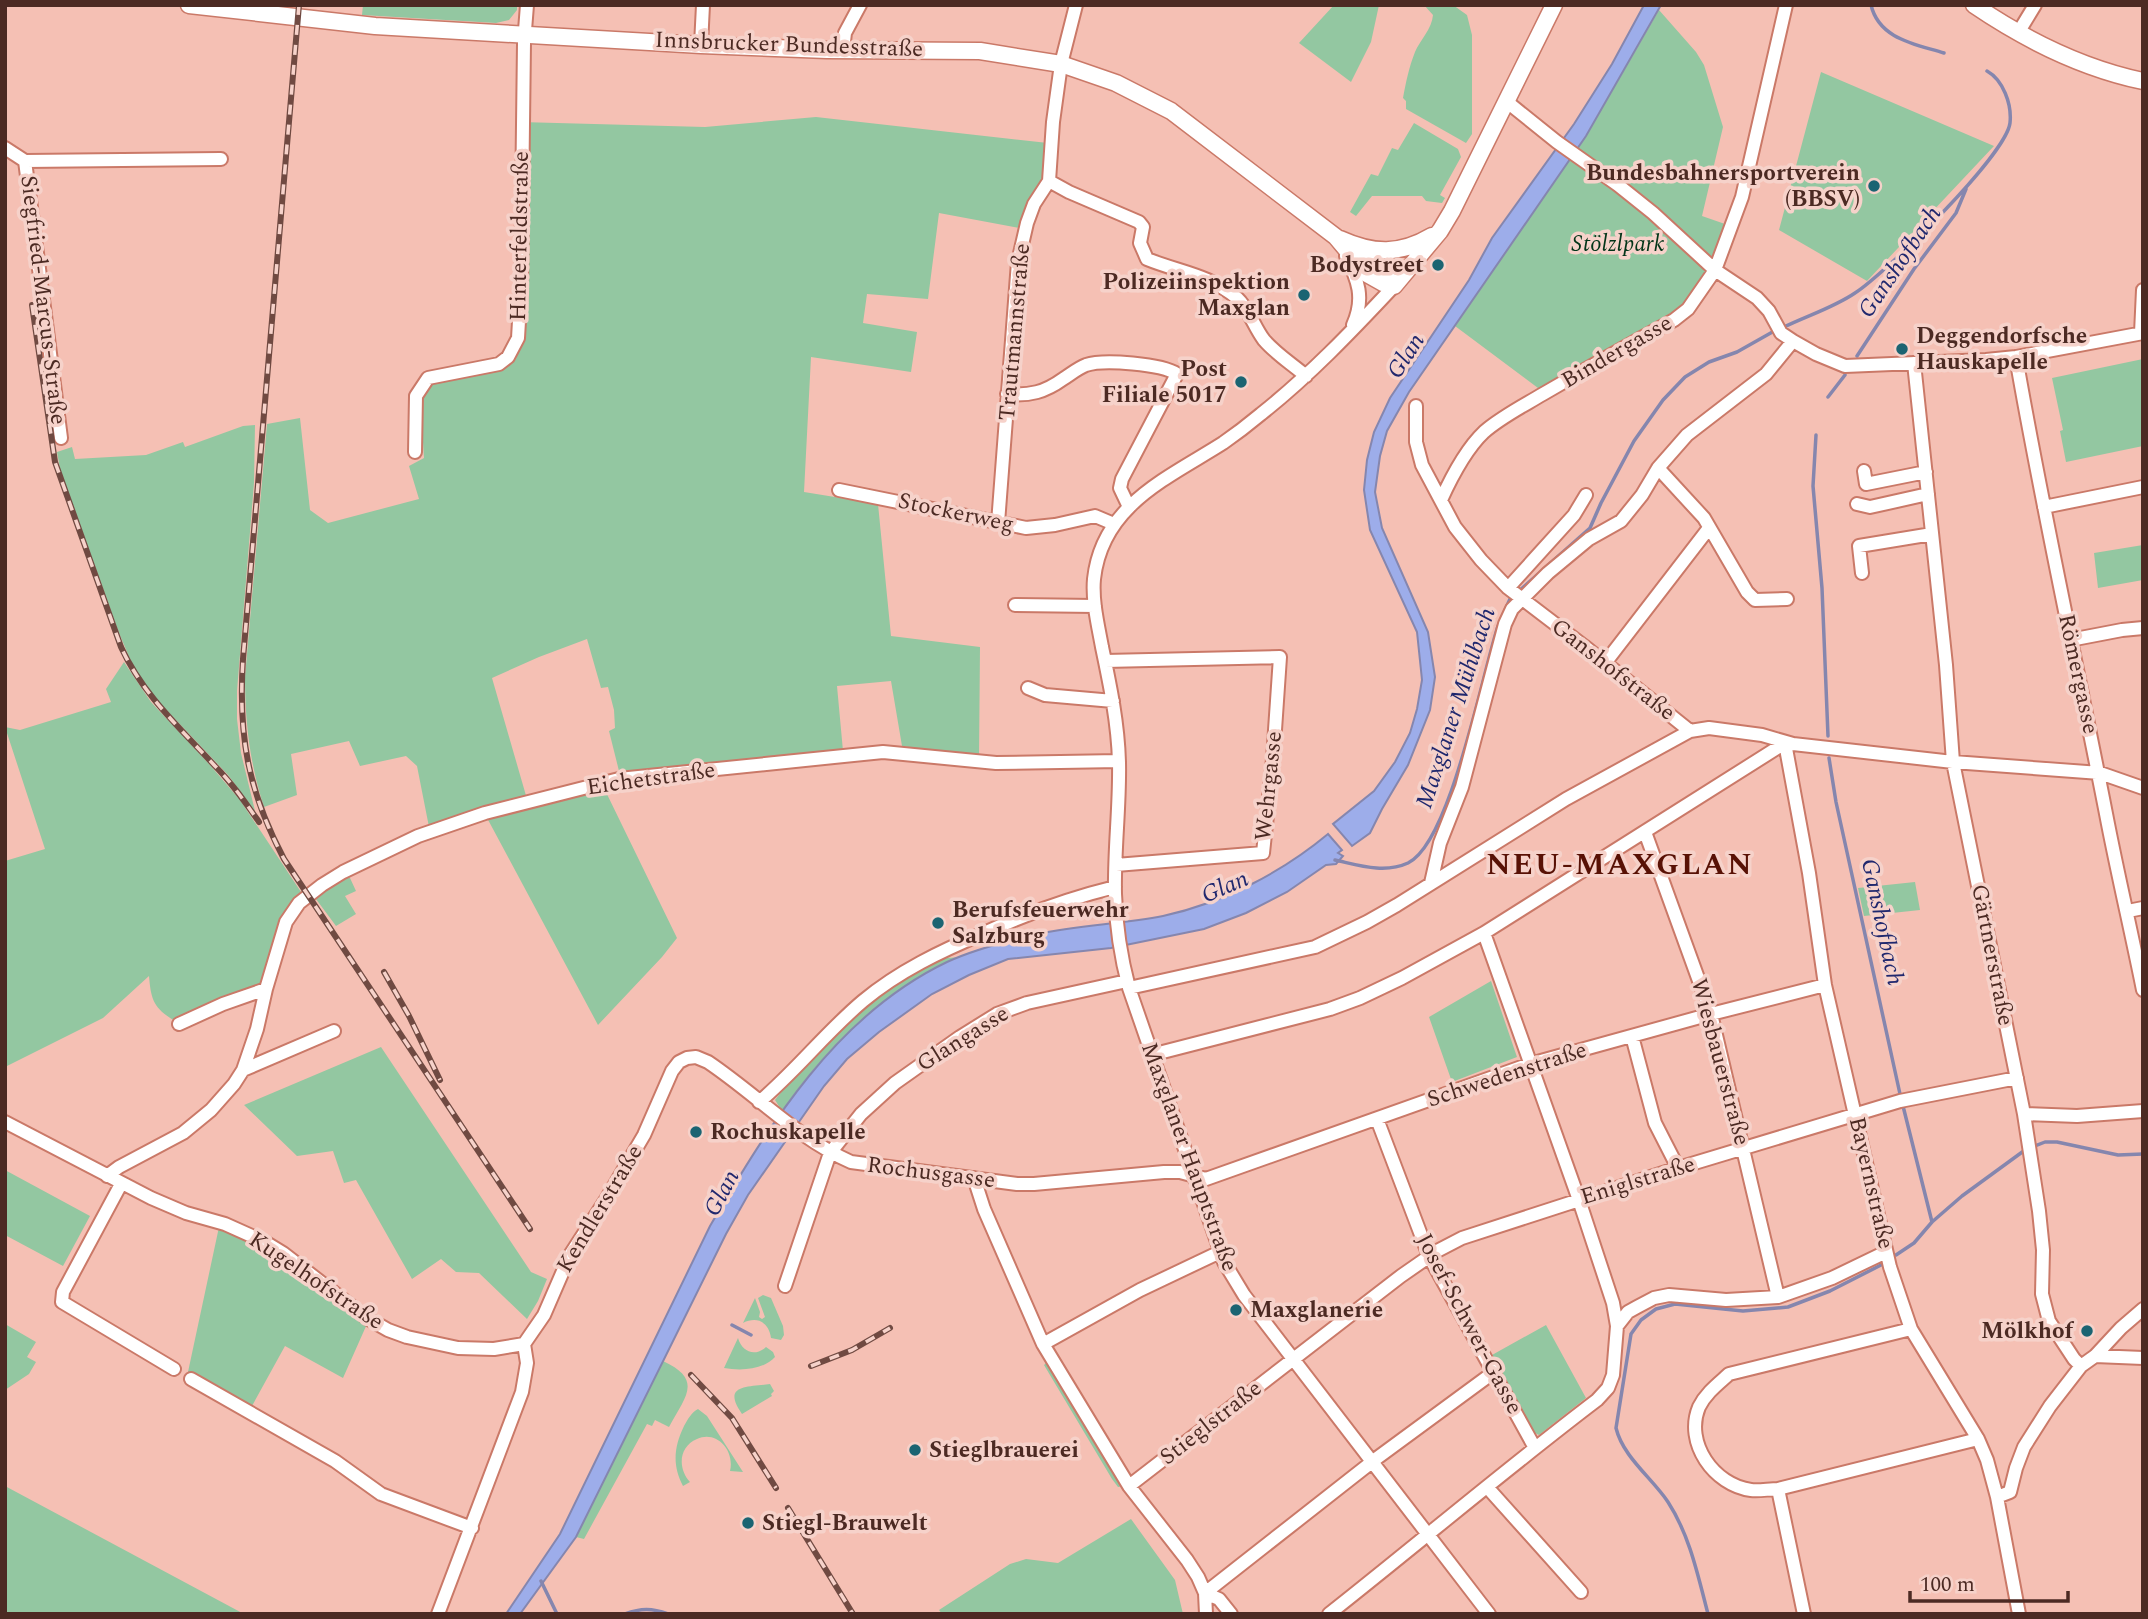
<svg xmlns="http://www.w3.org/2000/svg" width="2148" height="1619" font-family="Spectral,serif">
<rect width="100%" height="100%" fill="#f5c0b4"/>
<!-- green -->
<path fill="#93c7a1" d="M363,5H517V10L509,20L496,23L362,15Z
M1334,5H1379L1371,42L1351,82L1299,43Z
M1424,5H1453L1467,15L1472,35V134L1466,143L1406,109V101L1403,98C1406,82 1409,67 1415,52C1420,40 1432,29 1433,15Z
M1659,10L1696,52L1704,65L1723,127L1702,216L1725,224L1708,269L1686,306L1653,327L1626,339L1542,391L1455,326L1586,136Z
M1821,72L1994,146L1867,281L1779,230Z
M816,117L1048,143L1044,176L1020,228L939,213L928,299L867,294L863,323L917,332L911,372L811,357L804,492L878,504L891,636L980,647L979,757L902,746L891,681L837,686L843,751L620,775L609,731L615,728L614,710L608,687L601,688L587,639L539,657L492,678L527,799L429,827L417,766L406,756L360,766L349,741L291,754L297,795L264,807C250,764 245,723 245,677L267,424L300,418L310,510L328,523L419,499L409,466L424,458L420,395L427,386L436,380L509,365L516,359L521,339L520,122L705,127Z
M1414,123L1458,149L1461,157L1440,195L1445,198L1442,203L1426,201L1422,196H1372L1356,216L1350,212L1371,174L1378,176L1392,148L1398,150Z
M2143,359V446L2066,462L2060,431L2063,430L2052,378Z
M255,425L254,483L237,691V719L241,753L255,811L228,775L155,698L133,666L119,633L60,469L57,452L72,447L75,459L146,455L183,442L185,447L243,426Z
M2143,545V580L2098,588L2094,553Z
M124,662L151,702L210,765L240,800L303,895L264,984L175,1021C153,1008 151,999 149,976L103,1018L7,1066L5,1075V861L45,849L5,727L20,730L111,702L106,689Z
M603,786L677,938L662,957L598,1025L486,816Z
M346,875L350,878L356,891L345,896L356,914L336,926L313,895Z
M1915,882L1920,910L1864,916L1858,888Z
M960,957C887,987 826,1047 782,1111L775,1100C813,1050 860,1005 915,974C924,969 934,961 943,959C948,957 955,958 960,957Z
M1491,981L1517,1057L1452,1082L1429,1017Z
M381,1047L531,1272L547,1279L538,1301L527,1319L479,1273L456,1272L441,1259L412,1279L356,1180L344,1183L333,1151L297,1156L244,1105Z
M5,1170L90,1216L63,1266L5,1235Z
M219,1227L267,1250L287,1262L367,1324L343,1378L285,1346L252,1406L188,1372Z
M763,1295L771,1298L783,1326L784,1335L781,1340L771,1338C769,1322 757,1316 743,1323L755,1298L760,1312L759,1317L762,1319L765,1317L758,1298Z
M5,1324L36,1342L27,1357L36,1362L29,1374L5,1390Z
M1546,1325L1586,1398L1539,1435L1533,1432L1492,1355Z
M738,1338C742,1352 755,1357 766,1347L773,1352L775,1357C763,1370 741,1371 724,1368Z
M663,1361C704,1380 685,1397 669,1427L655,1420L652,1426L647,1424L584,1539L576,1537Z
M1047,1362L1124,1486L1118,1487L1112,1479L1044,1365Z
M770,1384L774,1391L771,1394L772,1396L742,1414C721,1384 748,1387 770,1384Z
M698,1409L707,1416L743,1472L730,1471C735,1451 717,1430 697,1439C678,1447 678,1469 690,1482L683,1486C672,1465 674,1447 684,1426C688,1419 691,1413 698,1409Z
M5,1486L244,1614H5Z
M1131,1519L1175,1580L1183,1614H942L939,1610L1010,1564L1026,1559L1058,1563Z"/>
<!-- water -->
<path fill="#9dadea" stroke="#8586ae" stroke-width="2" d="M1644,5H1661L1586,136L1409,392L1387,431L1380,456L1375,492L1382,528L1428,632L1435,677L1430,710L1408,765L1382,809L1370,833L1352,846L1333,824L1374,791L1395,762L1410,733L1417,709L1422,680L1417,632L1370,530L1364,490L1367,460L1374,432L1390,398L1469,280L1492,238L1574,124L1612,64Z
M1328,834L1342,850L1338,853L1343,856L1336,864L1326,865L1287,892L1246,913L1204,929L1111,948L1008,959L969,975L932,994L879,1032L847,1059L824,1086L748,1195L726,1234L576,1537L520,1614H506L560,1534L710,1226C769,1125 836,1015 947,962C975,949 1007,941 1037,934C1079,925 1122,924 1163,916C1223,903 1281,873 1328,834Z"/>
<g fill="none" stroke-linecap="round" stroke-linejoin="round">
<!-- stream -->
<path stroke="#8586ae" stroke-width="3.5" d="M1871,5C1879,39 1915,44 1944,53
M1782,328C1806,316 1833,308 1855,293C1886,273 2006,155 2010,123C2012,104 2003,80 1987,71
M1857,356L1914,269L1956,213L1966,189
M1828,397L1845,375
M1816,435L1813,486L1822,588L1828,736
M1501,619L1510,599L1590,528L1601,503L1634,441L1663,400L1685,377L1709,362L1737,352L1776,330
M1829,758L1836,802L1900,1094
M1335,860C1358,865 1384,874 1408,863C1451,842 1482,674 1498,626
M1903,1106L1932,1222
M1896,1255L1914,1243L1932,1222L1962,1196L2025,1150L2045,1142H2057L2118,1155L2143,1154
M732,1325L751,1335
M541,1581L557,1614
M625,1614C641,1608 652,1608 668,1614
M1708,1614C1698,1576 1690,1536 1668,1502C1652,1478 1623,1457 1616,1428L1631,1334L1641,1320L1656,1309L1675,1304L1743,1311L1788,1307L1830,1291L1881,1265"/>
<!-- minor casing -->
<g stroke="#ca7968" stroke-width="16">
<path id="minor" d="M2018,33L2035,5
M701,45L703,5
M843,50L845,33L860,5
M1506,101L1557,142L1618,185L1653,213L1715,270L1757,298L1769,311L1781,333L1793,341L1816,354L1845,366L1986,360L2016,357L2143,333
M5,148L25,161L221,159
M25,161L61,438
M1049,181L1069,192L1139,222L1143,227L1140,243L1147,259C1179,272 1210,275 1237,298C1249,309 1254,327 1264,340C1276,354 1292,364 1306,376
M1360,249C1376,259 1388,267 1394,286C1352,331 1309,376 1261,414C1249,424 1236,434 1223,443C1168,478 1102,505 1094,579C1092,601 1098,625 1102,647C1110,685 1118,723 1119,762C1120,806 1114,850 1115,894C1116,924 1121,958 1129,988L1224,1262L1244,1295L1489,1614
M1346,256C1358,280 1365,298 1353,325
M2141,333L2143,290
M2016,357C2043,513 2078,669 2108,824C2119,880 2132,935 2143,990
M1914,363L1946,665L1953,762L2024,1114L2039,1211L2043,1250L2042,1294L2049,1321L2074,1359L2081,1366
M1007,394C1030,396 1045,392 1063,379C1071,374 1078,368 1086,365C1104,359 1162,364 1177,374L1122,479L1120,488L1129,507
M1416,406V442L1422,465L1455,527L1481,560L1508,588L1584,646L1690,731
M415,452L416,396L428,378L499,364L508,357L518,338L521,287L524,43L527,5
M1658,468L1704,518L1747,592L1755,600L1787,599
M1864,471L1866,484L1926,472
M839,490L1026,528L1055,525L1095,516L1114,524
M1441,500C1451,478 1465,450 1484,432C1501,417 1523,406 1543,394C1586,369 1630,344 1674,320L1688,309L1715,270L1742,197L1786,5
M1857,504L1870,507L1928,494
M2044,507L2143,487
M998,523L1018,262L1027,223L1034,204L1049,181L1053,122L1061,64L1076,5
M1862,573L1859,546L1932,534
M1508,588L1574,515L1586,495
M1015,605L1095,606
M2070,640L2122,630L2143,628
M1105,661L1280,657L1273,759L1263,853L1116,865
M1605,663L1709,528
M1028,688L1045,695L1113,701
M1785,743L1809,873L1825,985L1890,1267L1911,1329L1978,1439L1987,1460L1997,1497L2019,1614
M1645,832L1711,1014L1778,1297
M1431,883L1440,843L1462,787L1505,624L1512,609L1548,573L1589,539L1621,521L1642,495L1658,468L1687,435L1766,374L1793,341
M2128,911L2143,908
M1484,933L1579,1200L1613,1303L1617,1326
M1129,988L1315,947L1367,922L1397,905L1566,799L1690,731L1709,728L1762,735L1793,744L1953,762L2100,773L2143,788
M179,1024L223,1004L266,989
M1632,1036L1655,1123L1678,1168
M1151,1055L1330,1009L1360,998L1402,978L1484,933L1785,743
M243,1070L334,1031
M759,1102C796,1071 826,1032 863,1001C899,971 941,951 984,933C1026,914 1070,898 1115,887
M2024,1114L2077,1116L2143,1111
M1377,1119L1429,1256L1535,1448
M5,1122L151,1198L186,1213L225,1224L265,1242L283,1253L367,1318L388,1330L407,1337L458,1348L494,1349L524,1344
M107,1176L119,1167L183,1133L211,1110L234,1084L243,1070L257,1029L266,989L286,922L299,903L322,885L343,872L418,836L485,813L619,779L883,752L996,763L1119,761
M974,1178L984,1209L1043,1344L1129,1486L1187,1560L1198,1577L1205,1593L1206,1614
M121,1184L63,1292L62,1302L174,1369
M785,1286L830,1153L861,1114L895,1083L960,1037L997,1014L1027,1003L1127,981
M1911,1329L1729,1374C1718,1384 1706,1393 1699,1407C1684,1443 1714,1485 1751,1490C1759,1491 1769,1489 1778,1489L1978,1439
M1043,1344L1140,1290L1220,1252
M2095,1356L2143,1358
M191,1379L335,1461L381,1494L472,1528
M1129,1486L1401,1276L1437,1251L1462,1238L1678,1168L1900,1101L2017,1078
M1487,1487L1581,1592
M1778,1489L1804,1614
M1997,1497L2010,1492L2016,1468L2024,1447L2050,1406L2081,1366L2095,1356L2121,1328L2143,1309
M438,1614L522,1392L527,1363L524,1344L544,1315L570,1255L607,1198L644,1135L672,1071L679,1062L687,1058L696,1057L708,1062C757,1095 797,1138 851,1162L1017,1184H1034L1164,1172H1180L1206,1179L1530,1064L1711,1014L1825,985
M1231,1614L1219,1599L1205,1593L1377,1458L1494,1372
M1329,1614C1419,1543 1506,1469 1597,1400L1608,1388L1613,1375L1617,1326L1628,1312L1637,1307L1654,1298L1669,1295L1726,1300L1778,1297L1832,1278L1886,1252"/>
</g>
<!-- major casing -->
<g stroke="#ca7968" stroke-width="19">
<path id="major" d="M189,5L375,26L701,45L827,50L980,51L1061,64L1116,83L1171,111L1336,237L1367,274L1383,283L1394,286L1440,231L1452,211L1554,5
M1974,5C2027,41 2081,68 2143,81
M1340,239C1373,254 1400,255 1432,236"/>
</g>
<!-- minor -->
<use href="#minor" stroke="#fff" stroke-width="12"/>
<!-- major -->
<use href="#major" stroke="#fff" stroke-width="16"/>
<!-- rail casing -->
<g stroke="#704a42" stroke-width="6">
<path id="rail" d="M299,5L243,659C238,736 248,791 284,859L530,1229
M32,305L55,462L121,647C143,695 180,728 215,766C232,783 245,802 259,822
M384,972L409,1016L440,1080
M811,1366L852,1350L890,1328
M691,1375L732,1418L776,1488
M788,1508L853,1614"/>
</g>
<!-- rail -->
<use href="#rail" stroke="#f6d2ca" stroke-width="3.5" stroke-dasharray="10" stroke-linecap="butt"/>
</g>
<!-- markers -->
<g fill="#1b6472" stroke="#f6d2ca" stroke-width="2.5">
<circle cx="1874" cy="186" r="7"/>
<circle cx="1438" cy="265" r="7"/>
<circle cx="1304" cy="295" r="7"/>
<circle cx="1902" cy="349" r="7"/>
<circle cx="1241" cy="382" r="7"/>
<circle cx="938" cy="923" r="7"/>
<circle cx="696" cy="1132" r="7"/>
<circle cx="1236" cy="1310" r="7"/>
<circle cx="2087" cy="1331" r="7"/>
<circle cx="915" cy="1450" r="7"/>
<circle cx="748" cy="1523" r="7"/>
</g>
<g text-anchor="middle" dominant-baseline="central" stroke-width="7" stroke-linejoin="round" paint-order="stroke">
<!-- street labels -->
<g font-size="23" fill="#4c2a23" stroke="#f6d2ca">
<text transform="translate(789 45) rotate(2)">Innsbrucker Bundesstraße</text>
<text transform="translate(520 236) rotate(-89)">Hinterfeldstraße</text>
<text transform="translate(43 300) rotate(83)">Siegfried-Marcus-Straße</text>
<text transform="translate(1015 332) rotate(-85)">Trautmannstraße</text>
<text transform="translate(1617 352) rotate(-30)">Bindergasse</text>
<text transform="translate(956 513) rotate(12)">Stockerweg</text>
<text transform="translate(1613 670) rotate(38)">Ganshofstraße</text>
<text transform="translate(2078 674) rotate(78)">Römergasse</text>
<text transform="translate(651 779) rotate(-8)">Eichetstraße</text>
<text transform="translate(1269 786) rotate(-84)">Wehrgasse</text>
<text transform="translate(1992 955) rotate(79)">Gärtnerstraße</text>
<text transform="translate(963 1039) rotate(-32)">Glangasse</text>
<text transform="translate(1720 1062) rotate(75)">Wiesbauerstraße</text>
<text transform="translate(1507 1075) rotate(-18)">Schwedenstraße</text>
<text transform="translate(1189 1157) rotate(70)">Maxglaner Hauptstraße</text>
<text transform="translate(931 1173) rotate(7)">Rochusgasse</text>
<text transform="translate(1638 1181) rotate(-17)">Eniglstraße</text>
<text transform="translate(1871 1183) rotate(77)">Bayernstraße</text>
<text transform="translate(600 1209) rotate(-59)">Kendlerstraße</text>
<text transform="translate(316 1281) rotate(34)">Kugelhofstraße</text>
<text transform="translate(1469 1324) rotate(62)">Josef-Schwer-Gasse</text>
<text transform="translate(1211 1423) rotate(-38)">Stieglstraße</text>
</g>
<!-- poi labels -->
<g font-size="23" font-weight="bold" fill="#4c2a23" stroke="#f6d2ca" text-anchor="start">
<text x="1860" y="173" text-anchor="end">Bundesbahnersportverein<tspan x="1860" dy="26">(BBSV)</tspan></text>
<text x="1424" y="265" text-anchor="end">Bodystreet</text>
<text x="1290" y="282" text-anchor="end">Polizeiinspektion<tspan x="1290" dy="26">Maxglan</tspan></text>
<text x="1916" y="336">Deggendorfsche<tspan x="1916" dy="26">Hauskapelle</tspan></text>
<text x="1227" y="369" text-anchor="end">Post<tspan x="1227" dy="26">Filiale 5017</tspan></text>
<text x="952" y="910">Berufsfeuerwehr<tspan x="952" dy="26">Salzburg</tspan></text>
<text x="710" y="1132">Rochuskapelle</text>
<text x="1250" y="1310">Maxglanerie</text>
<text x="2073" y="1331" text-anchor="end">Mölkhof</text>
<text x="929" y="1450">Stieglbrauerei</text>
<text x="762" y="1523">Stiegl-Brauwelt</text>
</g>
<!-- park labels -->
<g font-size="23" font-style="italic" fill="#023418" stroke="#f6d2ca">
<text x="1618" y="244">Stölzlpark</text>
</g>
<!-- water labels -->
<g font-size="24" font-style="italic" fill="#20286e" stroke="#f6d2ca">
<text transform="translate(1900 262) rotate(-56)">Ganshofbach</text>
<text transform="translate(1406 356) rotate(-57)">Glan</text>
<text transform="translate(1456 708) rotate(-72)">Maxglaner Mühlbach</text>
<text transform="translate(1225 887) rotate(-23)">Glan</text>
<text transform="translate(1882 922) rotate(78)">Ganshofbach</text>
<text transform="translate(722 1193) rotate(-62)">Glan</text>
</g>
<!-- district labels -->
<g font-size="30" font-weight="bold" letter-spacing="2" fill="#581105" stroke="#f6d2ca">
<text x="1620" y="865">NEU-MAXGLAN</text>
</g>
</g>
<!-- border -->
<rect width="2148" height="1619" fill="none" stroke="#4c2a23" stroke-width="14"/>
<!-- scale -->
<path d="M1910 1591v10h158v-10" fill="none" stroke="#4c2a23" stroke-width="3.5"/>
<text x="1920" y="1591" font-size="21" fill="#4c2a23" stroke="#f6d2ca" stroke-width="5" paint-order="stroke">100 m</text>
</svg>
